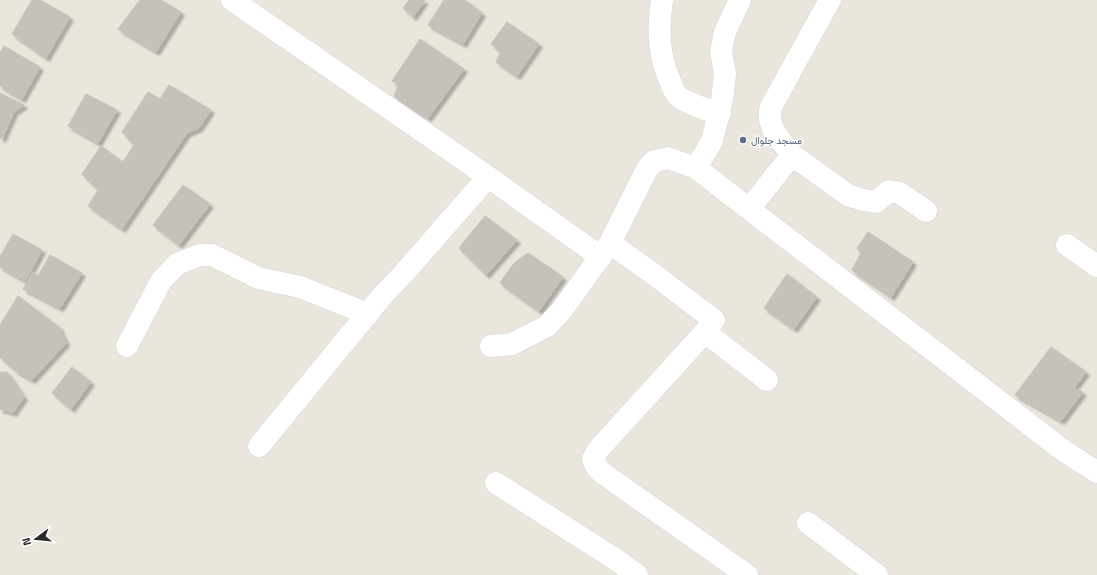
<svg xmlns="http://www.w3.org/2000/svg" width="1097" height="575" font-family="'Titillium Web',Vazirmatn,sans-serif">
<defs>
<filter id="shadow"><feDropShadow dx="3.5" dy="3.5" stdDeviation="1" flood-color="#0004"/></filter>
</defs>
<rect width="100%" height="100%" fill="#ebe6db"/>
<!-- building -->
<path fill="#c6c2bb" stroke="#c6c2b5" filter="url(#shadow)" d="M32,0H40L70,17L46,58L12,34Z
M140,0H161L181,12L156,52L118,29Z
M409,0H425L413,17L403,8Z
M444,0H465L482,13L463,44L428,25Z
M507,22L539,44L517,76L496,62L501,51L491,44Z
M420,39L464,69L428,118L394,96L399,84L392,81Z
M4,46L40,67L22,99L0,86V53Z
M169,85L211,110L199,128L187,133L122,229L88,206L98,190L82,174L101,146L123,162L134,145L122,132L148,92L160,99Z
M0,93L24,105L14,112L2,139L0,138Z
M86,94L117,110L98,143L68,126Z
M183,185L210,204L179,245L153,225Z
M485,216L517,240L486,275L459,248Z
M868,232L913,262L891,297L852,270L861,253L857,248Z
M13,234L42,250L25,281L0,267V257Z
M528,253L563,277L539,311L500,283L514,263Z
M50,255L82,273L60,308L23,289L33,272L38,276Z
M787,274L817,297L794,329L764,308Z
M18,296L59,327L66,343L32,380L17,372L0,357V325Z
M1051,347L1086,372L1074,388L1083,392L1061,421L1015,395Z
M72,367L91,382L71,409L52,393Z
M0,372H7L24,397L13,413L1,409L0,410Z"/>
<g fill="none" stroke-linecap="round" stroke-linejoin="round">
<!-- minor casing -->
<g stroke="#d0d2e1" stroke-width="23">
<path id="minor" d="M232,0L464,160L601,257
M662,0C658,29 658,54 670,81C672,86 674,92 677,95C684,103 710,110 720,114
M830,0L801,52L770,109V120L774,132L792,155L848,195L863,200L876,202L889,191L900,193L926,211
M696,168L712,141L722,100L725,74L721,51L725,32L740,0
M749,209L792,155
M610,243L656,276L714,320L705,332L597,451L593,459L596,466L601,472L747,575
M1067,245L1097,266
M705,332L767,380
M127,346L161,281L177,264L200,255H212L258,278L300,287L368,314
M491,346L512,344L547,326L562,310L610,243L647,169L654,161L668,158L696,168L1064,451L1097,472
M259,446L383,295L404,273L488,177
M496,483L615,559L637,575
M808,523L877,575"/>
</g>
<!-- minor -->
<use href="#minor" stroke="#fff" stroke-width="22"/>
</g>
<!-- markers -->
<circle fill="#5c6f8a" stroke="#fff" stroke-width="1.5" cx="743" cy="140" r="4"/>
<g text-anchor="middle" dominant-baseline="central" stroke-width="3" stroke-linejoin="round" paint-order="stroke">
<!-- service labels -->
<g font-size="10" fill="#4e5e75" stroke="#fff" text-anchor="start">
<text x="751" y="140">مسجد جلوال</text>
</g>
</g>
<!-- north arrow -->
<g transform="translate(36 539) rotate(254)" stroke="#ffffff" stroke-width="3" paint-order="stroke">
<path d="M0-3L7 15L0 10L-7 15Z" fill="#292929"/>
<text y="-6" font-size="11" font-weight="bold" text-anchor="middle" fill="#292929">N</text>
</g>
</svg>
